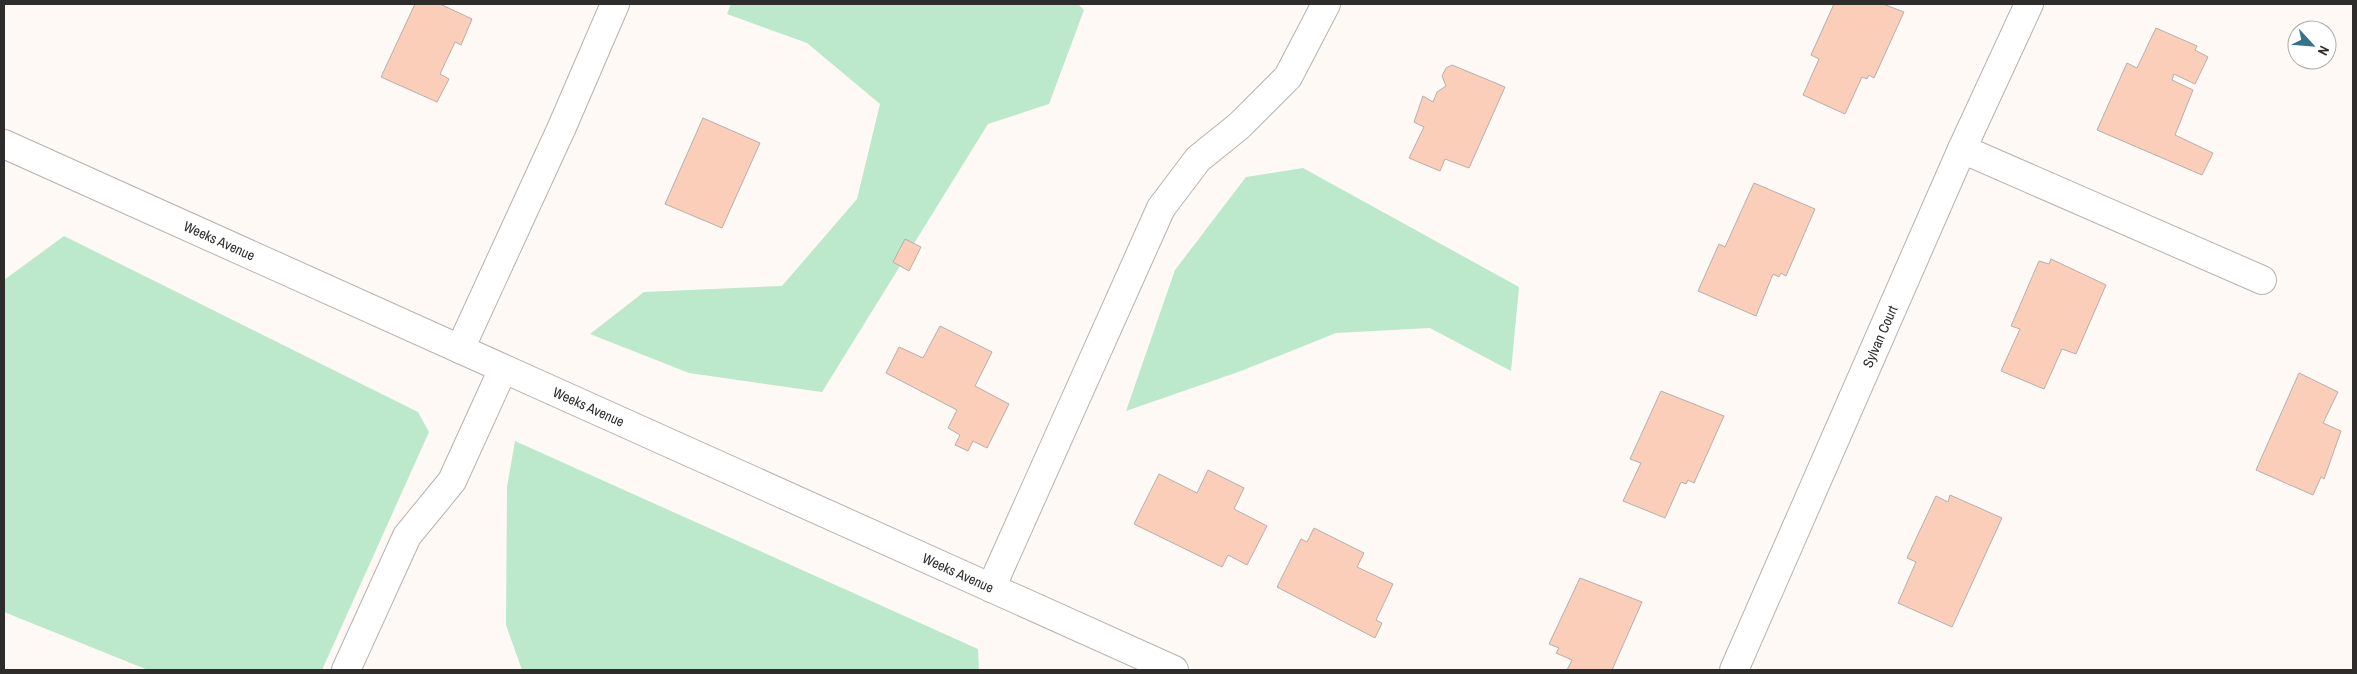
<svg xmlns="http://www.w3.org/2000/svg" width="2357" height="674" font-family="'Archivo Narrow',sans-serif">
<rect width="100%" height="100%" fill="#fff9f6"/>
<!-- green -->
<path fill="#bce8cb" d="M731,4H1078L1084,10L1049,104L988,124L822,392L689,373L590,334L644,292L782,286L857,199L880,104L807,43L727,14Z
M1303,168L1519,287L1511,371L1430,328L1336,333L1241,371L1126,411L1175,270L1246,177Z
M64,236L418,412L429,432L322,670H148L4,612V280Z
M515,441L978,649L979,670H522L506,625L507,487Z"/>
<!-- building -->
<path fill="#fbceb9" stroke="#b5afad" d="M415,4H440L472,19L461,45L455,42L440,74L449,79L437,102L381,77Z
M1834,4H1883L1904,12L1874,78L1869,75L1867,79L1862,77L1845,114L1803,95L1819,59L1811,55Z
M2156,28L2197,46L2195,50L2208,57L2195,84L2174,74L2172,80L2193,90L2175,135L2213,153L2202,175L2097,130L2127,63L2137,68Z
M1452,65L1505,87L1469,168L1445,159L1440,171L1409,158L1424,127L1414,122L1423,96L1433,102L1437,92L1446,86L1442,76L1446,68Z
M703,118L760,143L722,228L665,204Z
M1754,183L1815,209L1786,276L1781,273L1779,277L1773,274L1756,316L1698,291L1719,244L1725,247Z
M905,239L921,247L909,271L893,262Z
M2051,259L2106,285L2076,354L2062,349L2044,389L2001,371L2020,329L2011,326L2039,261L2049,264Z
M940,326L992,352L975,386L1009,404L987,448L973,441L968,451L955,445L960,435L948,428L957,410L886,373L899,347L923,358Z
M2299,373L2338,392L2323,423L2341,431L2324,479L2321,477L2313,495L2256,470Z
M1661,391L1724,416L1694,483L1688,480L1686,484L1681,482L1665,518L1623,501L1641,463L1630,459Z
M1208,470L1244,488L1234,509L1267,526L1247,565L1228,555L1222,567L1134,524L1159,474L1197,493Z
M1950,495L2002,518L1952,627L1898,603L1916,562L1907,558L1936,496L1948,502Z
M1314,528L1364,553L1357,567L1393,584L1376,620L1382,623L1375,638L1277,587L1301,539L1307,542Z
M1580,578L1642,602L1612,670H1567L1572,660L1556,653L1559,648L1549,644Z"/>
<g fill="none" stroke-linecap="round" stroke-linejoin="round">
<!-- minor casing -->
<g stroke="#b7b2af" stroke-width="30">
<g id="minor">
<path id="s1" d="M4,144L1174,670"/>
<path d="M1962,149L2262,280"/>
<path d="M460,349L562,127L615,4"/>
<path d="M991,588L1161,208L1198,159L1239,126L1288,77L1326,4"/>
<path d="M346,670L407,536L452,481L503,369"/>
<path id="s2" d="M1734,670L1962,149L2029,4"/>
</g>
</g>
<!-- minor -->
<use href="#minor" stroke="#fff" stroke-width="28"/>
</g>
<g text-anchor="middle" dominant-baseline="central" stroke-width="4" stroke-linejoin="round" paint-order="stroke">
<!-- street labels -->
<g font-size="14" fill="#2f2d2c" stroke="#fff">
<text stroke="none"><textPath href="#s1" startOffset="236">Weeks Avenue</textPath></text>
<text stroke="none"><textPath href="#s2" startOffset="364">Sylvan Court</textPath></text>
<text stroke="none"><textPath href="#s1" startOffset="641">Weeks Avenue</textPath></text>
<text stroke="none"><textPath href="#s1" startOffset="1046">Weeks Avenue</textPath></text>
</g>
</g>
<!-- border -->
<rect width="2357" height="674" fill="none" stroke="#2f2d2c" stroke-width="10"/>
<!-- north arrow -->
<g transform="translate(2312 45) rotate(116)"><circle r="24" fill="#ffffff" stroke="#acabab"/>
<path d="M0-4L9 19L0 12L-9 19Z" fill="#347388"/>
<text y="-8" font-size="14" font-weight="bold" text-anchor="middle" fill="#2f2d2c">N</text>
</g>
</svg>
